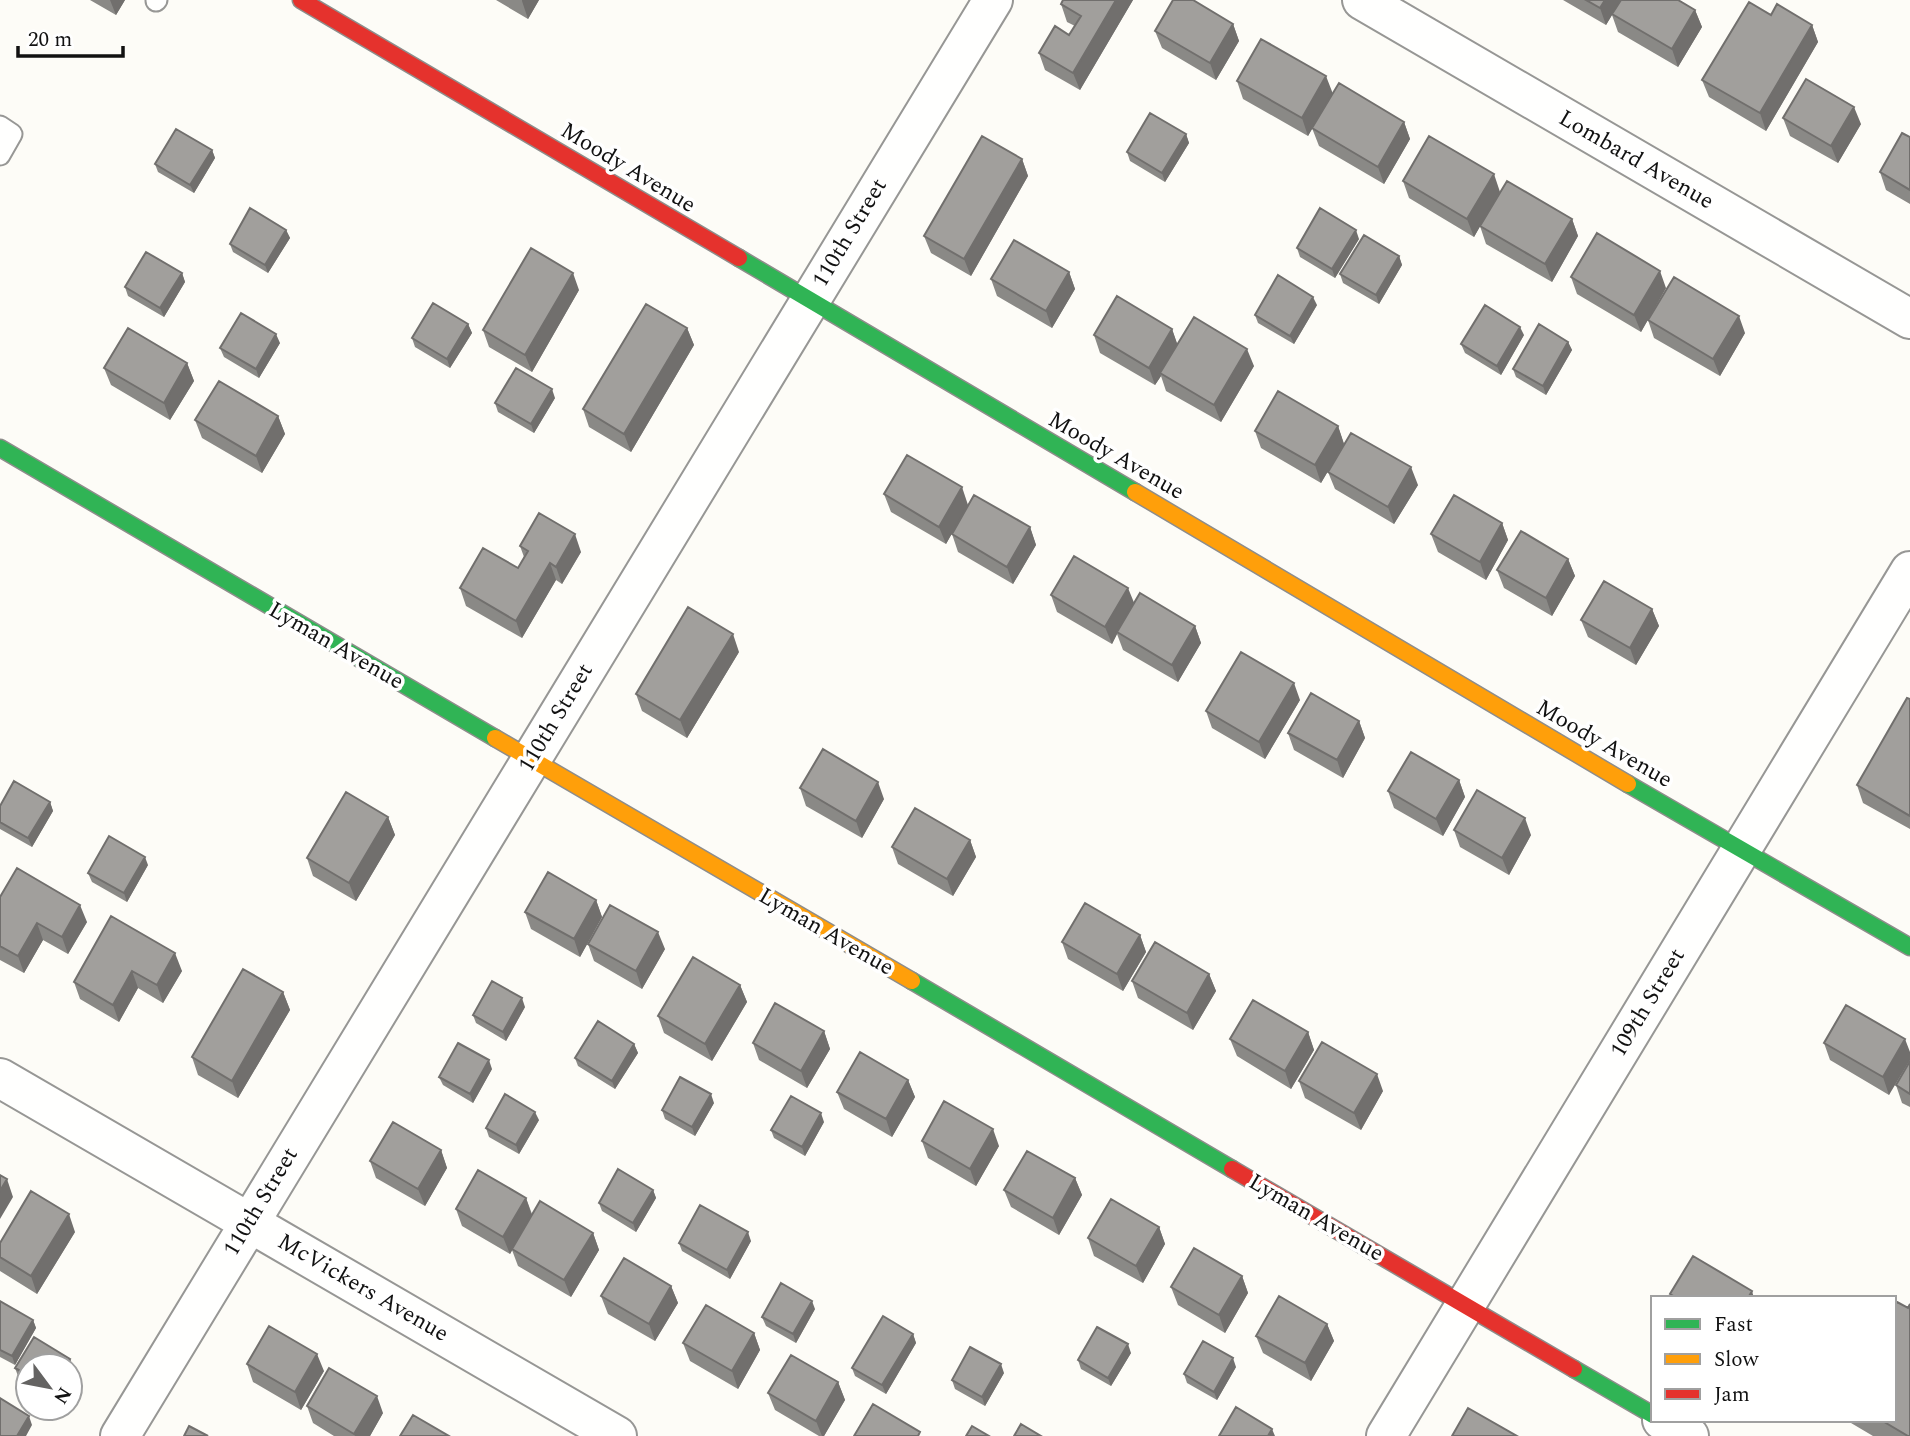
<svg xmlns="http://www.w3.org/2000/svg" width="1910" height="1436" font-family="Spectral,serif">
<rect width="100%" height="100%" fill="#fdfcf7"/>
<g fill="none" stroke-linecap="round" stroke-linejoin="round">
<!-- lane casing -->
<g stroke="#979795" stroke-width="23">
<path id="lane" d="M156,1L157,0
M0,126L12,134L0,155"/>
</g>
<!-- street casing -->
<g stroke="#979795" stroke-width="42">
<path id="street" d="M1362,0L1910,319
M0,1078L617,1436
M1662,1420L1689,1436
M120,1436L993,0
M1386,1436L1910,571"/>
</g>
<!-- fast casing -->
<g stroke="#8e8d8b" stroke-width="19">
<path id="fast" d="M739,258L1135,492
M0,448L495,738
M1628,784L1910,947
M912,981L1232,1169
M1574,1369L1653,1415"/>
</g>
<!-- slow casing -->
<g stroke="#8e8d8b" stroke-width="19">
<path id="slow" d="M1135,492L1628,784
M495,738L912,981"/>
</g>
<!-- jam casing -->
<g stroke="#8e8d8b" stroke-width="19">
<path id="jam" d="M301,0L739,258
M1232,1169L1574,1369"/>
</g>
<!-- lane -->
<use href="#lane" stroke="#fffffe" stroke-width="19"/>
<!-- street -->
<use href="#street" stroke="#fffffe" stroke-width="38"/>
<!-- fast -->
<use href="#fast" stroke="#30b455" stroke-width="16"/>
<!-- slow -->
<use href="#slow" stroke="#ff9f0a" stroke-width="16"/>
<!-- jam -->
<use href="#jam" stroke="#e5322d" stroke-width="16"/>
</g>
<!-- wall -->
<path fill="#8a8986" d="M90,0H125L116,15Z
M496,0H539L528,19Z
M1133,0L1080,90L1045,70L1039,53L1069,35L1075,26L1067,22L1061,4Z
M1563,0H1678L1695,10L1702,27L1678,67L1618,32L1612,15L1606,25Z
M1771,15L1812,25L1818,42L1766,131L1709,97L1702,80Z
M1233,24L1239,41L1216,80L1162,48L1155,31Z
M1237,81L1332,93L1404,122L1410,139L1384,184L1319,146L1312,128L1308,136L1243,99Z
M1783,118L1861,124L1838,163L1790,136Z
M1186,134L1189,143L1165,182L1130,161L1127,152Z
M1910,137V204L1886,190L1880,172Z
M212,150L215,158L194,193L158,172L155,164Z
M1022,159L1028,176L971,276L931,253L924,236Z
M1403,181L1572,219L1578,236L1552,282L1486,244L1480,226L1474,237L1409,198Z
M286,230L290,238L268,273L233,252L230,244Z
M1359,239L1335,278L1300,257L1297,248Z
M1399,256L1402,265L1379,304L1343,283L1340,274Z
M1069,272L1075,289L1052,328L997,296L991,279Z
M182,273L185,282L164,317L128,296L125,287Z
M1571,277L1666,288L1641,332L1577,294Z
M579,290L532,372L489,347L483,330Z
M1317,305L1294,344L1258,323L1255,315Z
M1648,320L1745,333L1720,376L1654,338Z
M468,324L472,333L450,368L415,347L412,338Z
M687,328L694,345L631,452L589,427L583,409Z
M1172,329L1177,344L1254,366L1221,422L1166,391L1161,376L1155,385L1100,353L1094,335Z
M1524,335L1501,375L1465,353L1461,344Z
M1568,342L1572,350L1546,395L1516,377L1513,369Z
M280,343L259,378L224,357L220,348Z
M187,363L194,381L170,420L111,385L104,368Z
M555,398L534,433L498,412L495,403Z
M278,416L285,434L262,473L202,438L195,420Z
M1338,426L1344,444L1321,483L1261,448L1255,431Z
M1328,472L1418,485L1394,524L1335,489Z
M884,494L968,505L946,544L891,512Z
M1502,523L1508,540L1486,580L1438,552L1431,534Z
M1030,527L1036,545L1013,584L958,552L952,534Z
M520,546L581,552L562,584L556,580L522,638L466,606L460,588L518,568L524,557Z
M1568,559L1575,576L1552,616L1504,588L1497,570Z
M1051,595L1134,603L1195,626L1201,643L1178,682L1123,650L1117,634L1112,644L1057,612Z
M1652,609L1659,626L1636,665L1588,637L1581,620Z
M739,652L687,738L642,711L636,694Z
M1910,699V829L1863,803L1857,785Z
M1300,700L1265,759L1212,728L1206,711Z
M1359,721L1365,738L1343,778L1294,750L1288,733Z
M1459,780L1465,797L1443,836L1394,808L1388,791Z
M800,788L884,799L862,838L806,806Z
M50,802L53,811L32,847L0,829V806Z
M388,817L395,835L356,901L313,876L307,858Z
M1454,830L1531,835L1509,875L1460,847Z
M970,840L976,857L953,896L898,864L892,847Z
M148,865L127,902L92,882L88,873Z
M0,897L87,922L68,954L43,940L24,973L0,960Z
M596,900L602,917L580,957L531,929L525,912Z
M111,916L182,971L163,1003L138,988L119,1022L80,999L74,982Z
M1140,935L1146,952L1123,991L1068,959L1062,942Z
M588,944L665,949L642,989L594,961Z
M1209,974L1216,991L1193,1030L1138,998L1132,981Z
M740,985L747,1002L712,1061L664,1033L658,1016Z
M283,992L290,1010L238,1098L198,1075L192,1057Z
M525,1007L506,1041L476,1023L473,1015Z
M824,1031L830,1049L807,1088L759,1060L753,1043Z
M1308,1032L1314,1050L1291,1089L1237,1056L1230,1039Z
M1905,1039L1889,1095L1830,1060L1824,1043Z
M634,1044L638,1053L615,1089L578,1066L575,1058Z
M1910,1061V1107L1902,1103L1896,1085Z
M492,1069L473,1103L443,1085L439,1077Z
M908,1080L915,1097L892,1137L844,1109L837,1092Z
M1299,1081L1383,1091L1361,1130L1305,1098Z
M714,1103L695,1136L665,1119L662,1110Z
M539,1120L519,1154L489,1137L486,1128Z
M824,1122L805,1156L774,1138L771,1130Z
M922,1141L999,1146L976,1186L928,1158Z
M441,1150L447,1168L425,1206L376,1178L370,1161Z
M1075,1178L1082,1195L1059,1235L1011,1207L1004,1190Z
M653,1190L656,1198L636,1232L602,1211L599,1203Z
M526,1198L532,1214L593,1233L599,1250L571,1297L518,1266L512,1250L510,1254L462,1226L456,1209Z
M1159,1227L1165,1244L1143,1283L1094,1256L1088,1238Z
M75,1232L37,1294L0,1271V1243Z
M751,1241L730,1279L682,1251L679,1243Z
M1242,1276L1248,1293L1225,1333L1178,1305L1171,1287Z
M671,1286L678,1303L655,1341L608,1314L601,1296Z
M0,1301L33,1320L36,1328L15,1365L0,1357Z
M815,1309L796,1343L766,1326L762,1317Z
M1327,1324L1334,1341L1311,1381L1263,1353L1256,1336Z
M754,1333L760,1350L738,1389L690,1361L683,1343Z
M913,1334L916,1343L886,1394L855,1376L852,1368Z
M1131,1353L1111,1386L1081,1369L1078,1360Z
M70,1359L73,1367L28,1366V1382L18,1376L15,1368Z
M247,1364L324,1371L301,1410L253,1382Z
M1236,1367L1217,1400L1187,1383L1184,1374Z
M1004,1373L985,1406L955,1389L952,1380Z
M838,1382L845,1400L824,1436H819L775,1410L768,1393Z
M307,1406L383,1413L370,1436H334L313,1423Z
M1850,1420H1894L1910,1436H1873L1851,1423Z"/>
<!-- shaded-wall -->
<path fill="#716f6d" d="M110,0H125L116,15Z
M522,0H539L528,19L522,1Z
M1116,0H1133L1080,90L1073,73Z
M1605,0H1621L1606,25L1600,8Z
M1695,10L1702,27L1678,67L1672,49Z
M1233,24L1239,41L1216,80L1210,63Z
M1812,25L1818,42L1766,131L1760,113Z
M1326,76L1333,94L1308,136L1302,118Z
M1854,107L1861,124L1838,163L1831,146Z
M1404,122L1410,139L1384,184L1378,167Z
M1186,134L1189,143L1165,182L1162,173Z
M212,150L215,158L194,193L190,185Z
M1022,159L1028,176L971,276L964,259Z
M1494,174L1500,192L1474,237L1467,219Z
M1572,219L1578,236L1552,282L1545,264Z
M286,230L290,238L268,273L265,265Z
M1356,230L1359,239L1335,278L1332,269Z
M1399,256L1402,265L1379,304L1376,295Z
M1660,271L1666,288L1641,332L1634,315Z
M1069,272L1075,289L1052,328L1046,311Z
M182,273L185,282L164,317L160,308Z
M573,273L579,290L532,372L525,355Z
M1313,297L1317,305L1294,344L1290,336Z
M1739,316L1745,333L1720,376L1713,359Z
M468,324L472,333L450,368L447,359Z
M1520,327L1524,335L1501,375L1497,366Z
M687,328L694,345L631,452L624,434Z
M1172,329L1178,346L1160,373L1161,376L1155,385L1149,368Z
M276,334L280,343L259,378L256,369Z
M1568,342L1572,350L1546,395L1543,386Z
M1247,349L1254,366L1221,422L1214,405Z
M187,363L194,381L170,420L164,403Z
M552,389L555,398L534,433L531,424Z
M278,416L285,434L262,473L256,456Z
M1338,426L1344,444L1321,483L1315,465Z
M1411,467L1418,485L1394,524L1388,507Z
M962,487L968,505L946,544L939,527Z
M1502,523L1508,540L1486,580L1480,562Z
M1030,527L1036,545L1013,584L1007,567Z
M575,534L581,552L562,584L556,567Z
M1568,559L1575,576L1552,616L1546,598Z
M550,563L556,580L522,638L516,621Z
M1128,588L1135,605L1117,632V634L1112,644L1105,627Z
M1652,609L1659,626L1636,665L1630,648Z
M1195,626L1201,643L1178,682L1172,665Z
M733,634L739,652L687,738L680,720Z
M1294,683L1300,700L1265,759L1259,742Z
M1359,721L1365,738L1343,778L1337,760Z
M1459,780L1465,797L1443,836L1436,819Z
M878,782L884,799L862,838L856,821Z
M50,802L53,811L32,847L28,838Z
M388,817L395,835L356,901L349,883Z
M1525,818L1531,835L1509,875L1502,858Z
M970,840L976,857L953,896L947,879Z
M145,857L148,865L127,902L124,893Z
M596,900L602,917L580,957L574,939Z
M80,905L87,922L68,954L62,937Z
M37,923L43,940L24,973L18,956Z
M658,932L665,949L642,989L636,971Z
M1140,935L1146,952L1123,991L1117,974Z
M175,953L182,971L163,1003L157,985Z
M132,971L138,988L119,1022L113,1005Z
M1209,974L1216,991L1193,1030L1187,1013Z
M740,985L747,1002L712,1061L705,1044Z
M283,992L290,1010L238,1098L232,1081Z
M522,998L525,1007L506,1041L503,1032Z
M824,1031L830,1049L807,1088L801,1071Z
M1308,1032L1314,1050L1291,1089L1285,1071Z
M1905,1039L1910,1052V1060L1889,1095L1883,1077Z
M634,1044L638,1053L615,1089L612,1081Z
M489,1060L492,1069L473,1103L470,1094Z
M1377,1074L1383,1091L1361,1130L1354,1113Z
M908,1080L915,1097L892,1137L886,1119Z
M711,1094L714,1103L695,1136L692,1127Z
M535,1112L539,1120L519,1154L516,1145Z
M821,1113L824,1122L805,1156L802,1147Z
M993,1129L999,1146L976,1186L970,1169Z
M441,1150L447,1168L425,1206L418,1189Z
M1075,1178L1082,1195L1059,1235L1053,1218Z
M7,1179L13,1197L0,1219V1191Z
M653,1190L656,1198L636,1232L633,1223Z
M526,1198L532,1216L510,1254L503,1237Z
M69,1214L75,1232L37,1294L31,1276Z
M1159,1227L1165,1244L1143,1283L1136,1266Z
M748,1232L751,1241L730,1279L727,1270Z
M593,1233L599,1250L571,1297L564,1280Z
M1242,1276L1248,1293L1225,1333L1219,1315Z
M671,1286L678,1303L655,1341L649,1324Z
M1752,1291L1754,1298H1748Z
M812,1301L815,1309L796,1343L793,1334Z
M33,1320L36,1328L15,1365L12,1356Z
M1327,1324L1334,1341L1311,1381L1305,1363Z
M754,1333L760,1350L738,1389L732,1371Z
M913,1334L916,1343L886,1394L882,1385Z
M1128,1344L1131,1353L1111,1386L1108,1378Z
M317,1354L324,1371L301,1410L295,1392Z
M1233,1358L1236,1367L1217,1400L1214,1392Z
M70,1359L73,1367L70,1373V1366H65Z
M1001,1364L1004,1373L985,1406L982,1397Z
M838,1382L845,1400L824,1436H822L816,1421Z
M377,1396L383,1413L370,1436H355L354,1434Z
M29,1416L32,1425L26,1436H17Z
M1272,1429L1275,1436H1268Z"/>
<!-- building -->
<path fill="#a19f9c" stroke="#716f6d" stroke-width="2" d="M1063,0H1116L1073,73L1039,53L1055,26L1069,35L1081,16L1061,4Z
M1173,0H1193L1233,24L1210,63L1155,31Z
M1586,0H1605L1600,8Z
M1621,0H1678L1695,10L1672,49L1612,14Z
M1749,2L1771,15L1777,4L1812,25L1760,113L1702,80Z
M1261,39L1326,76L1302,118L1237,81Z
M1806,79L1854,107L1831,146L1783,118Z
M1339,83L1404,122L1378,167L1312,128Z
M1150,113L1186,134L1162,173L1127,152Z
M176,129L212,150L190,185L155,164Z
M1902,133L1910,137V190L1880,172Z
M982,136L1022,159L964,259L924,236Z
M1429,136L1494,174L1467,219L1403,181Z
M1507,181L1572,219L1545,264L1480,226Z
M250,208L286,230L265,265L230,244Z
M1320,208L1356,230L1332,269L1297,248Z
M1597,233L1660,271L1634,315L1571,277Z
M1364,235L1399,256L1376,295L1340,274Z
M1014,240L1069,272L1046,311L991,279Z
M531,248L573,273L525,355L483,330Z
M146,252L182,273L160,308L125,287Z
M1278,275L1313,297L1290,336L1255,315Z
M1674,277L1739,316L1713,359L1648,320Z
M1117,296L1172,329L1149,368L1094,335Z
M433,303L468,324L447,359L412,338Z
M646,304L687,328L624,434L583,409Z
M1485,305L1520,327L1497,366L1461,344Z
M241,313L276,334L256,369L220,348Z
M1194,317L1247,349L1214,405L1160,373Z
M1539,324L1568,342L1543,386L1513,369Z
M128,328L187,363L164,403L104,368Z
M516,368L552,389L531,424L495,403Z
M219,381L278,416L256,456L195,420Z
M1278,391L1338,426L1315,465L1255,431Z
M1351,433L1411,467L1388,507L1328,472Z
M907,455L962,487L939,527L884,494Z
M974,495L1030,527L1007,567L952,534Z
M1454,495L1502,523L1480,562L1431,534Z
M539,513L575,534L556,567L550,563L516,621L460,588L483,548L518,568L528,551L520,546Z
M1521,531L1568,559L1546,598L1497,570Z
M1074,556L1128,588L1105,627L1051,595Z
M1604,581L1652,609L1630,648L1581,620Z
M1140,593L1195,626L1172,665L1117,632Z
M688,607L733,634L680,720L636,694Z
M1241,652L1294,683L1259,742L1206,711Z
M1311,693L1359,721L1337,760L1288,733Z
M1907,698L1910,699V816L1857,785Z
M823,749L878,782L856,821L800,788Z
M1411,752L1459,780L1436,819L1388,791Z
M14,781L50,802L28,838L0,822V806Z
M1477,790L1525,818L1502,858L1454,830Z
M346,792L388,817L349,883L307,858Z
M915,808L970,840L947,879L892,847Z
M109,836L145,857L124,893L88,873Z
M17,868L80,905L62,937L37,923L18,956L0,946V897Z
M548,872L596,900L574,939L525,912Z
M1085,903L1140,935L1117,974L1062,942Z
M610,905L658,932L636,971L588,944Z
M111,916L175,953L157,985L132,971L113,1005L74,982Z
M1155,942L1209,974L1187,1013L1132,981Z
M693,957L740,985L705,1044L658,1016Z
M243,969L283,992L232,1081L192,1057Z
M492,981L522,998L503,1032L473,1015Z
M1253,1000L1308,1032L1285,1071L1230,1039Z
M775,1003L824,1031L801,1071L753,1043Z
M1846,1005L1905,1039L1883,1077L1824,1043Z
M598,1021L634,1044L612,1081L575,1058Z
M1322,1042L1377,1074L1354,1113L1299,1081Z
M458,1043L489,1060L470,1094L439,1077Z
M860,1052L908,1080L886,1119L837,1092Z
M1910,1061V1094L1896,1085Z
M680,1077L711,1094L692,1127L662,1110Z
M505,1094L535,1112L516,1145L486,1128Z
M791,1096L821,1113L802,1147L771,1130Z
M944,1101L993,1129L970,1169L922,1141Z
M393,1122L441,1150L418,1189L370,1161Z
M1027,1151L1075,1178L1053,1218L1004,1190Z
M618,1169L653,1190L633,1223L599,1203Z
M478,1170L526,1198L503,1237L456,1209Z
M0,1175L7,1179L0,1191Z
M31,1191L69,1214L31,1276L0,1257V1243Z
M1111,1199L1159,1227L1136,1266L1088,1238Z
M540,1201L593,1233L564,1280L512,1249Z
M700,1205L748,1232L727,1270L679,1243Z
M1194,1248L1242,1276L1219,1315L1171,1287Z
M1693,1256L1752,1291L1748,1298H1677L1670,1294Z
M624,1258L671,1286L649,1324L601,1296Z
M781,1283L812,1301L793,1334L762,1317Z
M1279,1296L1327,1324L1305,1363L1256,1336Z
M0,1301L33,1320L12,1356L0,1350Z
M1897,1302L1908,1308L1910,1304V1436H1908L1881,1420H1894V1308Z
M706,1305L754,1333L732,1371L683,1343Z
M883,1316L913,1334L882,1385L852,1368Z
M269,1326L317,1354L295,1392L247,1364Z
M1097,1327L1128,1344L1108,1378L1078,1360Z
M34,1337L70,1359L65,1366H28V1375L15,1368Z
M1203,1341L1233,1358L1214,1392L1184,1374Z
M970,1347L1001,1364L982,1397L952,1380Z
M791,1355L838,1382L816,1421L768,1393Z
M329,1368L377,1396L354,1434L307,1406Z
M0,1398L29,1416L17,1436H0Z
M873,1404L920,1432L918,1436H854Z
M1236,1407L1272,1429L1268,1436H1219Z
M1468,1408L1517,1436H1452Z
M413,1415L449,1436H400Z
M1021,1424L1041,1436H1014Z
M189,1426L208,1436H184Z
M972,1426L989,1436H966Z"/>
<g text-anchor="middle" dominant-baseline="central" stroke-width="7" stroke-linejoin="round" paint-order="stroke">
<!-- street labels -->
<g font-size="23" fill="#111" stroke="#fff">
<text transform="translate(1636 160) rotate(30)">Lombard Avenue</text>
<text transform="translate(628 168) rotate(31)">Moody Avenue</text>
<text transform="translate(850 233) rotate(-59)">110th Street</text>
<text transform="translate(1116 456) rotate(30)">Moody Avenue</text>
<text transform="translate(336 646) rotate(30)">Lyman Avenue</text>
<text transform="translate(556 718) rotate(-59)">110th Street</text>
<text transform="translate(1604 744) rotate(30)">Moody Avenue</text>
<text transform="translate(826 932) rotate(30)">Lyman Avenue</text>
<text transform="translate(1648 1003) rotate(-59)">109th Street</text>
<text transform="translate(261 1202) rotate(-59)">110th Street</text>
<text transform="translate(1316 1218) rotate(30)">Lyman Avenue</text>
<text transform="translate(363 1288) rotate(30)">McVickers Avenue</text>
</g>
</g>
<!-- legend -->
<rect x="1651" y="1296" width="245" height="126" fill="#ffffff" stroke="#a0a0a0" stroke-width="2"/>
<rect x="1665" y="1319" width="35" height="10" fill="#30b455" stroke="#a0a0a0" stroke-width="2"/>
<text x="1714" y="1331" font-size="21" fill="#111111">Fast</text>
<rect x="1665" y="1354" width="35" height="10" fill="#ff9f0a" stroke="#a0a0a0" stroke-width="2"/>
<text x="1714" y="1366" font-size="21" fill="#111111">Slow</text>
<rect x="1665" y="1389" width="35" height="10" fill="#e5322d" stroke="#a0a0a0" stroke-width="2"/>
<text x="1714" y="1401" font-size="21" fill="#111111">Jam</text>
<!-- north arrow -->
<g transform="translate(49 1387) rotate(122)"><circle r="33" fill="#ffffff" stroke="#a0a0a0" stroke-width="2"/>
<path d="M0-5L12 26L0 18L-12 26Z" fill="#646362"/>
<text y="-10" font-size="19" font-weight="bold" text-anchor="middle" fill="#111111">N</text>
</g>
<!-- scale -->
<path d="M18 46v10h105v-10" fill="none" stroke="#111111" stroke-width="3.5"/>
<text x="28" y="46" font-size="21" fill="#111111" stroke="#ffffff" stroke-width="5" paint-order="stroke">20 m</text>
</svg>
